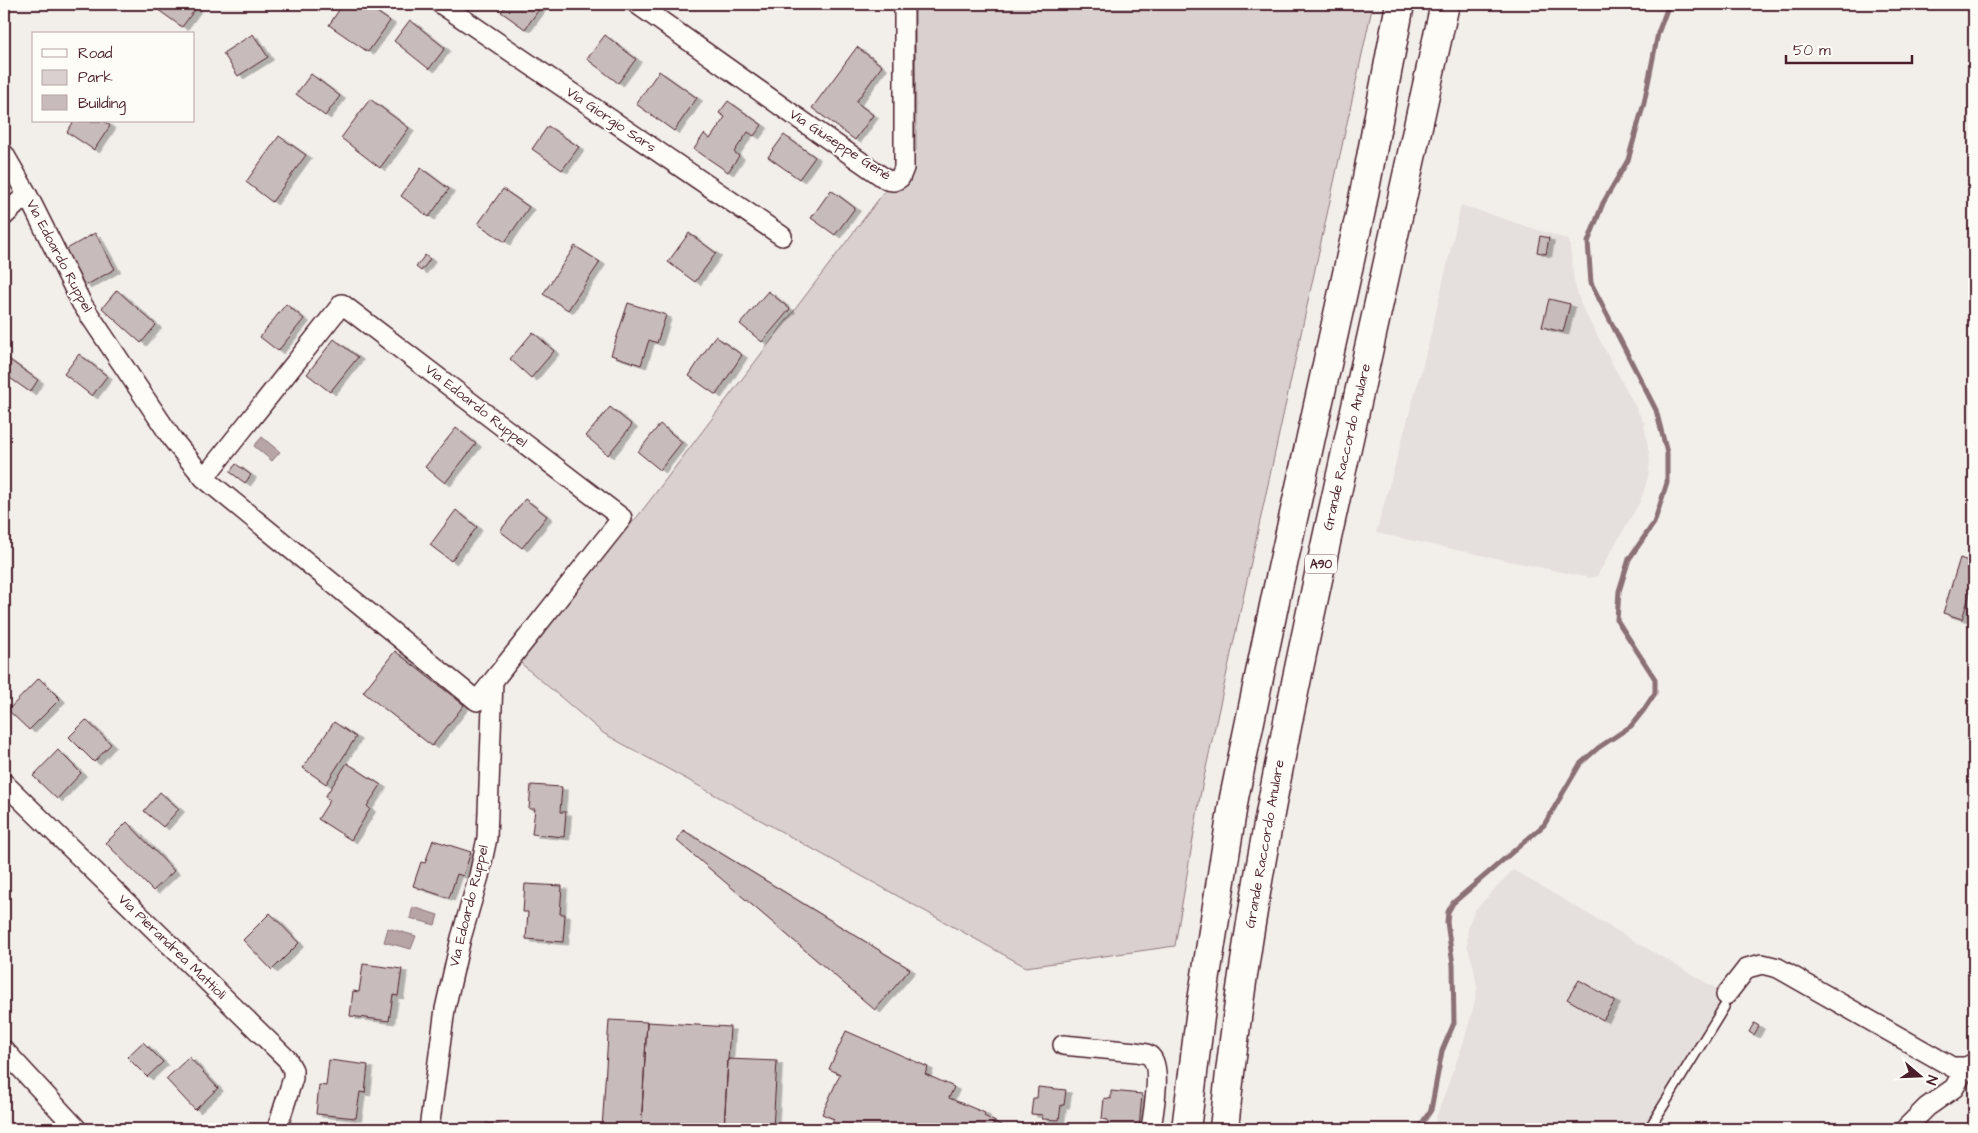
<svg xmlns="http://www.w3.org/2000/svg" width="1978" height="1133" font-family="'Architects Daughter',sans-serif">
<defs>
<filter id="shadow"><feDropShadow dx="5.5" dy="3" stdDeviation="0" flood-color="#0004"/></filter>
</defs>
<rect width="100%" height="100%" fill="#f2efeb"/>
<filter id="ink" filterUnits="userSpaceOnUse"><feTurbulence type="fractalNoise" baseFrequency=".02" numOctaves="2"/><feDisplacementMap in="SourceGraphic" scale="10" xChannelSelector="R" yChannelSelector="G"/><feConvolveMatrix kernelMatrix="1 2 1 2 8 2 1 2 1" color-interpolation-filters="sRGB"/></filter>
<g filter="url(#ink)">
<!-- built -->
<path fill="#e5dfdd" d="M1461,205L1569,240L1574,281L1581,305L1644,423L1650,460L1648,477L1641,500L1597,576L1590,578L1376,533L1428,346Z
M1513,870L1734,999L1656,1129H1432L1464,1041L1475,1001L1477,988L1474,968L1467,945L1468,926L1475,910Z"/>
<!-- green -->
<path fill="#d9d0cf" stroke="#92787d" d="M915,4H1373L1201,791L1175,946L1026,967L603,733L511,655L638,516L916,150Z"/>
<!-- water -->
<path fill="#b7a5a6" stroke="#8b6f75" d="M262,437L280,452L272,461L254,446Z
M413,907L438,915L435,925L410,918Z
M388,928L416,936L411,949L384,942Z"/>
<g fill="none" stroke-linecap="round" stroke-linejoin="round">
<!-- stream -->
<path stroke="#8b6f75" stroke-width="5" d="M1418,1129L1431,1110L1442,1051L1454,1023L1453,965L1447,922L1448,912L1453,903L1544,825L1580,764L1598,748L1631,726L1643,711L1655,693V679L1617,620L1619,591L1629,559L1654,523L1667,483V453L1656,410L1591,283L1588,242L1603,203L1628,160L1644,103L1658,33L1669,4"/>
</g>
<!-- building -->
<path fill="#c8bbbb" stroke="#4a1f2b" filter="url(#shadow)" d="M150,4H190L196,8L182,27Z
M343,4H365L390,21L368,52L329,25Z
M507,4H543L525,29L501,12Z
M410,20L445,48L429,69L394,41Z
M253,34L268,57L238,76L223,53Z
M605,35L636,59L618,83L587,59Z
M857,47L882,66L856,102L873,115L855,140L812,108Z
M659,71L697,98L674,131L636,104Z
M311,74L340,96L325,116L296,94Z
M370,99L409,128L380,168L341,138Z
M728,101L762,125L754,136L748,132L734,152L739,156L728,172L694,149L704,134L710,139L725,117L719,113Z
M74,121H104L110,126L94,150L67,132Z
M548,126L579,147L562,170L532,149Z
M784,135L815,157L799,179L768,157Z
M279,136L306,155L272,202L246,182Z
M421,168L449,189L429,217L401,196Z
M503,189L529,207L505,242L478,224Z
M831,190L855,208L835,235L811,218Z
M95,233L115,269L85,286L65,250Z
M689,233L716,253L695,282L668,262Z
M1540,236L1549,238L1546,254L1537,252Z
M575,246L600,262L568,310L543,294Z
M425,255L430,259L421,271L416,267Z
M117,290L156,325L141,343L102,308Z
M768,291L790,309L762,342L740,324Z
M1549,299L1570,304L1563,332L1542,327Z
M628,303L666,315L657,343L649,340L641,365L611,355Z
M286,304L304,319L278,351L260,337Z
M533,332L554,351L531,378L510,359Z
M715,336L742,355L716,395L689,376Z
M334,339L358,357L330,392L307,374Z
M79,354L107,376L92,396L64,374Z
M4,356L38,380L30,392L4,374Z
M610,407L632,425L608,455L586,436Z
M660,424L682,442L660,470L638,452Z
M456,428L476,444L445,483L425,467Z
M236,464L251,475L245,483L230,472Z
M525,499L547,516L522,548L500,531Z
M456,510L477,527L451,561L430,545Z
M1960,558L1974,563V580L1962,619L1943,613Z
M395,651L464,705L432,746L363,692Z
M39,678L60,699L29,730L8,710Z
M86,720L111,744L94,762L69,737Z
M334,722L356,737L326,784L303,768Z
M58,750L81,773L57,799L33,776Z
M347,763L381,785L367,806L370,809L351,840L318,819L330,800L325,797Z
M531,785L562,787L560,812H566L564,837L532,834L535,809H529Z
M160,792L179,809L163,827L144,811Z
M127,822L174,871L153,891L106,843Z
M683,830L910,969L875,1010L677,841Z
M433,840L471,852L463,876L457,874L449,898L413,886L421,862L425,863Z
M525,884L562,886L560,914H565L563,942L526,939L528,912H523Z
M270,913L299,943L272,970L243,940Z
M363,964L402,969L398,996L393,995L389,1021L350,1016L353,991L359,992Z
M1579,980L1615,1001L1603,1020L1567,999Z
M609,1020L647,1022L641,1129H602Z
M647,1022L730,1027L724,1129H641Z
M1754,1023L1759,1026L1754,1035L1749,1032Z
M846,1031L928,1067L925,1074L954,1087L949,1098L985,1113L984,1116L1003,1126L1001,1129H829L834,1119L822,1114L840,1074L829,1069Z
M143,1042L163,1062L147,1077L127,1057Z
M189,1057L218,1088L195,1110L166,1079Z
M728,1059L777,1061L773,1129H724Z
M329,1060L368,1065L365,1093L360,1092L356,1118L316,1114L319,1085L326,1086Z
M1038,1087L1066,1090L1064,1105H1061L1059,1120L1042,1119L1043,1115L1031,1114L1033,1098H1037Z
M1111,1091L1142,1094L1139,1129L1108,1126V1120L1102,1119L1104,1098L1111,1099Z
M486,1123L521,1128V1129H485Z"/>
<g fill="none" stroke-linecap="round" stroke-linejoin="round">
<!-- lane casing -->
<g stroke="#4a1f2b" stroke-width="12">
<path id="lane" d="M1649,1129L1724,1007"/>
</g>
<!-- street casing -->
<g stroke="#4a1f2b" stroke-width="22">
<path id="street" d="M441,4L782,236
M637,4L795,116L887,180L894,181L900,178L904,168V4
M4,154L27,194L82,304L173,440L204,478L477,701L622,518L342,304L204,478
M4,216L27,194
M4,783L287,1059L293,1070V1078L277,1129
M1726,995L1747,968L1762,964L1778,968L1952,1067H1966
M1063,1045L1136,1052C1141,1053 1148,1053 1151,1057C1162,1068 1153,1114 1151,1129
M4,1050L77,1129
M429,1129L445,1009L461,938L479,876L487,838L493,681
M1905,1129L1927,1107L1954,1088L1966,1067L1974,1063"/>
</g>
<!-- highway casing -->
<g stroke="#4a1f2b" stroke-width="31">
<path id="highway" d="M1186,1129L1202,1001L1234,798L1276,596L1361,210L1400,4
M1224,1129C1245,913 1291,700 1338,488C1374,327 1409,165 1445,4"/>
</g>
<!-- lane -->
<use href="#lane" stroke="#fdfcf7" stroke-width="9"/>
<!-- street -->
<use href="#street" stroke="#fdfcf7" stroke-width="19"/>
<!-- highway -->
<use href="#highway" stroke="#fdfcf7" stroke-width="28"/>
</g>
</g>
<g text-anchor="middle" dominant-baseline="central" stroke-width="4" stroke-linejoin="round" paint-order="stroke">
<!-- shield labels -->
<rect fill="#fdfcf7" stroke="#806168" stroke-width="1" x="1305" y="554.5" width="32" height="19" rx="4"/>
<g font-size="12" font-weight="bold" fill="#4a1f2b">
<text x="1321" y="564">A90</text>
</g>
<!-- street labels -->
<g font-size="14" fill="#4a1f2b" stroke="#fdfcf7">
<text transform="translate(611 120) rotate(34)">Via Giorgio Sars</text>
<text transform="translate(840 145) rotate(33)">Via Giuseppe Gené</text>
<text transform="translate(59 256) rotate(62)">Via Edoardo Ruppel</text>
<text transform="translate(476 406) rotate(38)">Via Edoardo Ruppel</text>
<text transform="translate(1347 447) rotate(-77)">Grande Raccordo Anulare</text>
<text transform="translate(1265 844) rotate(-80)">Grande Raccordo Anulare</text>
<text transform="translate(469 906) rotate(-76)">Via Edoardo Ruppel</text>
<text transform="translate(172 947) rotate(44)">Via Pierandrea Mattioli</text>
</g>
</g>
<!-- margin -->
<rect width="1978" height="1133" fill="none" stroke="#fdfcf7" stroke-width="20"/>
<rect x="10" y="10" width="1958" height="1113" fill="none" stroke="#4a1f2b" stroke-width="2" filter="url(#ink)"/>
<!-- legend -->
<rect x="32" y="32" width="162" height="90" fill="#fdfcf7" stroke="#b5a4a5"/>
<rect x="42" y="49" width="25" height="8" fill="#fdfcf7" stroke="#b5a4a5"/>
<text x="78" y="58" font-size="15" fill="#4a1f2b">Road</text>
<rect x="42" y="70" width="25" height="15" fill="#d9d0cf" stroke="#b5a4a5"/>
<text x="78" y="82" font-size="15" fill="#4a1f2b">Park</text>
<rect x="42" y="95" width="25" height="15" fill="#c8bbbb" stroke="#b5a4a5"/>
<text x="78" y="108" font-size="15" fill="#4a1f2b">Building</text>
<!-- north arrow -->
<g transform="translate(1920 1076) rotate(109)" stroke="#fdfcf7" stroke-width="4" paint-order="stroke">
<path d="M0-4L9 19L0 12L-9 19Z" fill="#4a1f2b"/>
<text y="-8" font-size="14" font-weight="bold" text-anchor="middle" fill="#4a1f2b">N</text>
</g>
<!-- scale -->
<path d="M1786 55v8h126v-8" fill="none" stroke="#4a1f2b" stroke-width="2.5"/>
<text x="1793" y="55" font-size="15" fill="#4a1f2b" stroke="#fdfcf7" stroke-width="4" paint-order="stroke">50 m</text>
</svg>
